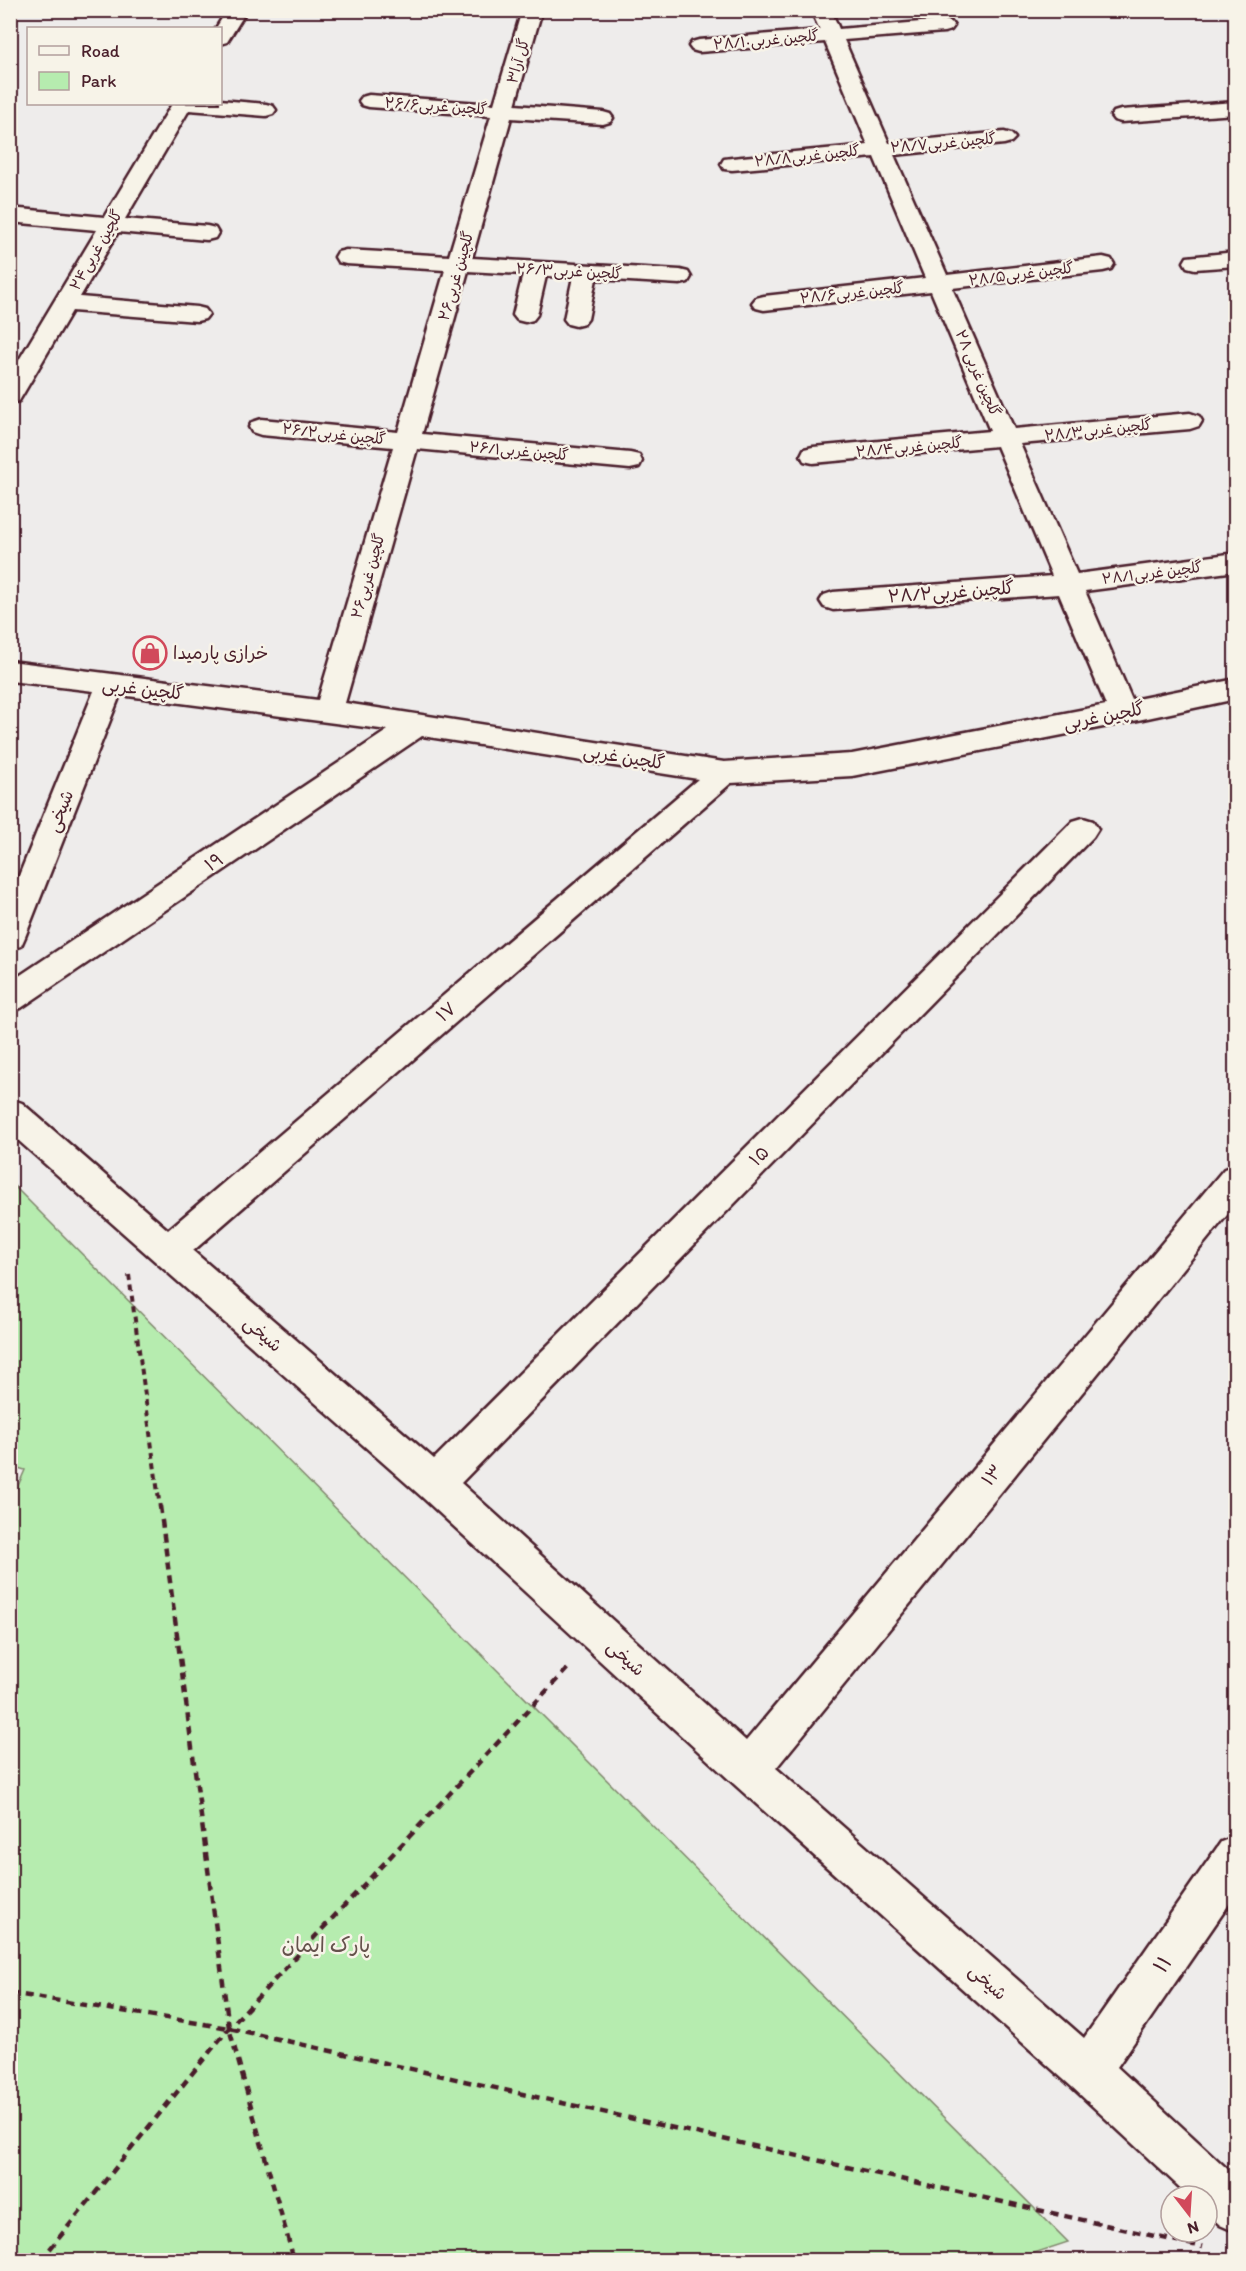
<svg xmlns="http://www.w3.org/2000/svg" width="1246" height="2271" font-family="Itim,'Playpen Sans Arabic',sans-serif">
<rect width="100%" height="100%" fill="#eeeceb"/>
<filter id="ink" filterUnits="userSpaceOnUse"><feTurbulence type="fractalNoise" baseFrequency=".0167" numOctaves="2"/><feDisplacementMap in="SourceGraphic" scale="12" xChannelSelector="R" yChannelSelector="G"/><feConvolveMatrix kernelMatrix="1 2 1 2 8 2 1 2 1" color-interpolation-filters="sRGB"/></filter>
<g filter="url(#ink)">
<!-- green -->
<path fill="#b6ecaf" stroke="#80866d" stroke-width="1.5" d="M10,1183H11L1068,2242L1013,2260H11L10,1504L25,1470L11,1466Z"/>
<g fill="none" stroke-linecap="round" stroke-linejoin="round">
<!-- minor casing -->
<g stroke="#4a1f2b" stroke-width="5">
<path id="minor" d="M227,10H247L227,42L220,44V28H216Z
M522,10H542L515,105L603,112L610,114L613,118L610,122L603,124L511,118L472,258L680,270L688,272L691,277L688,282L680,284L596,279L588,319L584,324L576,326L568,324L564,319L573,277L546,276L537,315L533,320L525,322L517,320L513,315L523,274L468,271L422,434L630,453L639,455L642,461L639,467L630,469L417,449L345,703L724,762L852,754L1106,705L1059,594L833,610L824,607L820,601L824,595L833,592L1052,576L997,446L813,463L804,461L801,455L804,449L813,447L990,431L931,291L764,310L756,308L752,303L756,298L764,296L925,278L874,157L732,170L724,169L721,164L724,159L732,158L868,145L825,42L699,52L692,50L689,46L692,42L699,40L820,30L811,10H831L839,29L944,20L951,22L954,26L951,30L944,32L844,40L889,143L1004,132L1011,134L1015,138L1011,142L1004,144L894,155L947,275L1103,257L1111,259L1114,264L1111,269L1103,271L952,288L1014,429L1190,413L1199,416L1202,421L1199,426L1190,429L1020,444L1077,574L1236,553V571L1085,591L1132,700L1236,679V699L1124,723L852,776L731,783L193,1251L434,1459L1073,821L1083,818L1093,821L1098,829L1093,837L461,1483L746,1741L1224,1169L1236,1165V1204L776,1768L1084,2038L1221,1842L1236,1836V1894L1117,2067L1236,2177V2232L1220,2225L1207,2213V2196H1189L1072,2087L734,1784L422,1497L10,1133V1099L22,1103L168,1230L698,779L422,736L21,1008L10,1011V982L388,730L120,695L25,937L21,946L10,949V898L94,691L10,681V661L318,700L393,447L261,435L252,432L249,427L252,422L261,419L398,432L445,270L346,264L338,262L335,257L338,252L346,250L449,256L491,116L369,107L362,105L359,101L362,97L369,95L494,104Z
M220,100L266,104L273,106L276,110L273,114L266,116L189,110L125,219L207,226L215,228L218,233L215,238L207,240L118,232L80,297L197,307L205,309L209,314L205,319L197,321L72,311L22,396L19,401L10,403V375L97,230L10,222V208L104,217L172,104H220Z
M1236,102V114L1121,122L1114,120L1111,116L1114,112L1121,110Z
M1236,252V266L1195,269L1187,267L1184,262L1187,257Z"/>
</g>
<!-- path-far1 -->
<path stroke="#4a1f2b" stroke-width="4" stroke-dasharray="6 4.5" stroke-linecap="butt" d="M129,1275L160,1508"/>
<!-- path -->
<path stroke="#4a1f2b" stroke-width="4.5" stroke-dasharray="8 6" stroke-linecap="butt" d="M160,1506L229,2028L294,2260
M10,1993L229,2028L1203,2247
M41,2260L229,2028L568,1668"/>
<!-- minor -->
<use href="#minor" fill="#f7f3e8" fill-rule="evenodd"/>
</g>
</g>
<!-- icons -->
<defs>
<g id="shop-ring" transform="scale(1.725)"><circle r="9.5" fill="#f7f3e8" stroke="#d1495b" stroke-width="1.5"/><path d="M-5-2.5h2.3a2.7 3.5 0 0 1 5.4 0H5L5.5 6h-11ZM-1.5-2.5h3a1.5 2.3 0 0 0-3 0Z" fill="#d1495b"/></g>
</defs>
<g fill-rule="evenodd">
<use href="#shop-ring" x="150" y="653"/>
</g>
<g text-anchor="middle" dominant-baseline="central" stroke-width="5" stroke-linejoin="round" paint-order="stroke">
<!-- far-street labels -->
<g font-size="15" fill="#4a1f2b" stroke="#f7f3e8">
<text transform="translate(766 40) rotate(-5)">گلچین غربی۲۸/۱۰</text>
<text transform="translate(518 61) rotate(-74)">گل آرا۳</text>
<text transform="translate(436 106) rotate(4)">گلچین غربی۲۶/۶</text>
<text transform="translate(943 143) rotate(-5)">گلچین غربی۲۸/۷</text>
<text transform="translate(807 156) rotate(-6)">گلچین غربی۲۸/۸</text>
<text transform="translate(96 250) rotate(-60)">گلچین غربی۲۴</text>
<text transform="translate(569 271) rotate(3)">گلچین غربی۲۶/۳</text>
<text transform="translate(1021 274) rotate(-7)">گلچین غربی۲۸/۵</text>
<text transform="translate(456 276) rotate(-74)">گلچینن غربی۲۶</text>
<text transform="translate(852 293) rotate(-6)">گلچین غربی۲۸/۶</text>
<text transform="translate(978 373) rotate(67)">گلچین غربی ۲۸</text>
<text transform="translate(1098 430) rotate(-6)">گلچین غربی۲۸/۳</text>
<text transform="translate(334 434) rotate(6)">گلچین غربی۲۶/۲</text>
<text transform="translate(909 447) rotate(-5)">گلچین غربی۲۸/۴</text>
<text transform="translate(519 451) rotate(5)">گلچین غربی۲۶/۱</text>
<text transform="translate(1152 573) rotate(-7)">گلچین غربی۲۸/۱</text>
<text transform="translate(368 576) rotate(-74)">گلچین غربی۲۶</text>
</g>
<!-- street labels -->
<g font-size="18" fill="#4a1f2b" stroke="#f7f3e8">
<text transform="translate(951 592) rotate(-4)">گلچین غربی۲۸/۲</text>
<text transform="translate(143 689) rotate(7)">گلچین غربی</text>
<text transform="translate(1104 716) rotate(-11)">گلچین غربی</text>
<text transform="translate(624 757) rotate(9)">گلچین غربی</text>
<text transform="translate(60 811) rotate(-68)">شیخی</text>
<text transform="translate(214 862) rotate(-34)">۱۹</text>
<text transform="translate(446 1012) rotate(-41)">۱۷</text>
<text transform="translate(759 1156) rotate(-45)">۱۵</text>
<text transform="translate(263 1334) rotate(41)">شیخی</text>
<text transform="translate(992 1475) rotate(-51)">۱۳</text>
<text transform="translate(626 1658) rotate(42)">شیخی</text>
<text transform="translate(988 1982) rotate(42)">شیخی</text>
</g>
<!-- poi labels -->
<g font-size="18" fill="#4a1f2b" stroke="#f7f3e8" text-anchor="start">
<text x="173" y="653">خرازی پارمیدا</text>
</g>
<!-- near-park labels -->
<g font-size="21" fill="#65524c" stroke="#f7f3e8">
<text x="326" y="1944">پارک ایمان</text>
</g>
<!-- near-street labels -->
<g font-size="21" fill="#4a1f2b" stroke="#f7f3e8">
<text transform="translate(1162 1964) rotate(-55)">۱۱</text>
</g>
</g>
<!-- margin -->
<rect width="1246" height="2271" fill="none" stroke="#f7f3e8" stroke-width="36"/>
<rect x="18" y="18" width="1210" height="2235" fill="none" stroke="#4a1f2b" stroke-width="2" filter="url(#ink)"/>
<!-- legend -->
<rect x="27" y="27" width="195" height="78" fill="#f7f3e8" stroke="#b29e9c" stroke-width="1.5"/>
<rect x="39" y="46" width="30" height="9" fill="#f7f3e8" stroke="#b29e9c" stroke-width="1.5"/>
<text x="81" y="57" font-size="18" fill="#4a1f2b">Road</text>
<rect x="39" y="72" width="30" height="18" fill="#b6ecaf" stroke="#b29e9c" stroke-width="1.5"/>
<text x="81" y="87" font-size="18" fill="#4a1f2b">Park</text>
<!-- north arrow -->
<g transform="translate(1189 2214) rotate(163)"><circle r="28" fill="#f7f3e8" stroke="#b29e9c" stroke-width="1.5"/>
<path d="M0-4.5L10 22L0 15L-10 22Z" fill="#d1495b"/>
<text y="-9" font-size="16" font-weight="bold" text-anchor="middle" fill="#4a1f2b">N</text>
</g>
</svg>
